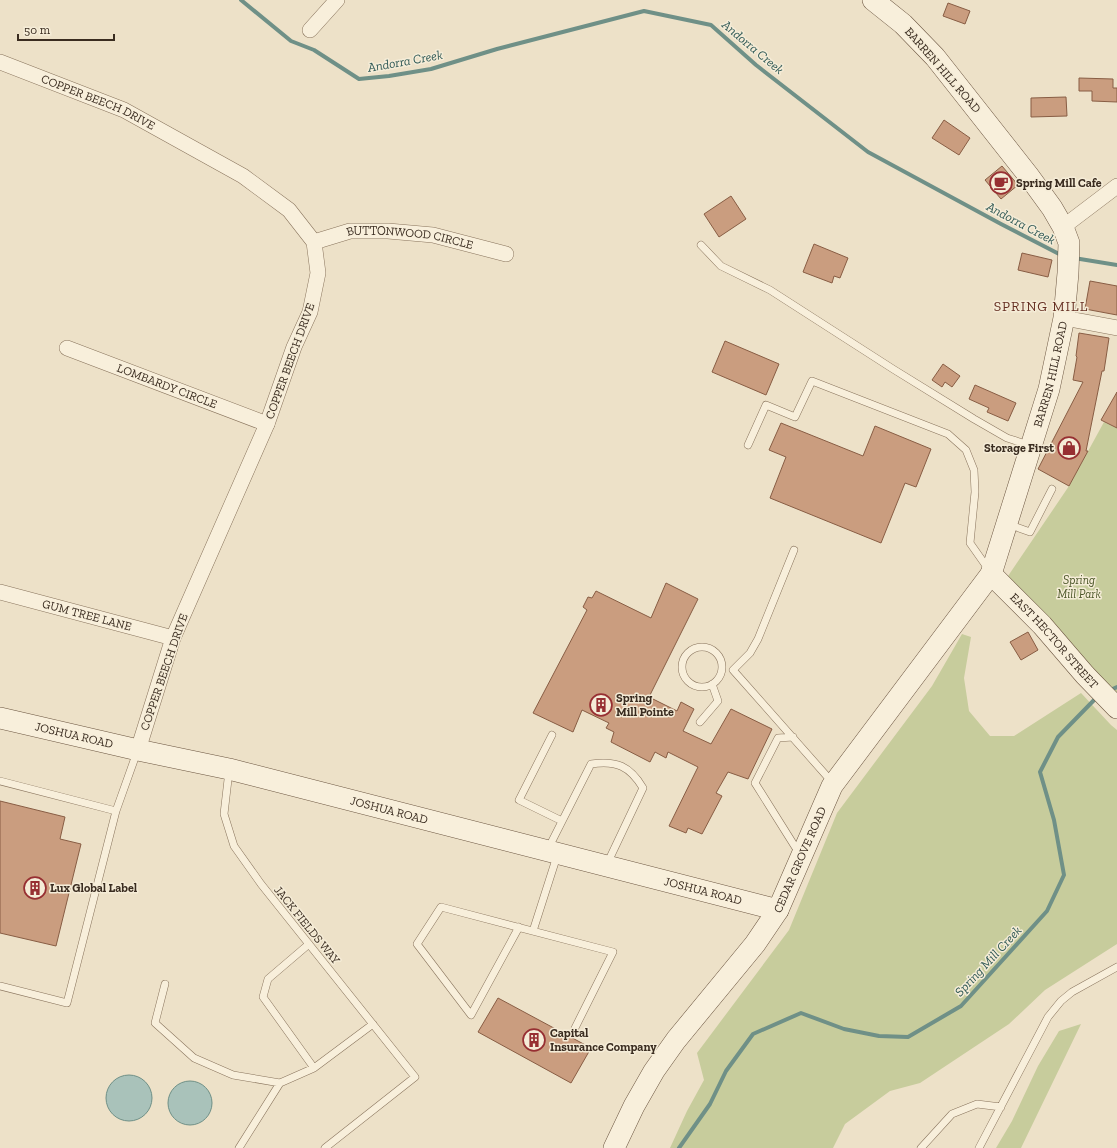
<svg xmlns="http://www.w3.org/2000/svg" width="1117" height="1148" font-family="'Zilla Slab',serif">
<rect width="100%" height="100%" fill="#ede1c8"/>
<!-- green -->
<path fill="#c7cc9c" d="M1104,422L1117,428V704L1002,585L1069,486Z
M962,634L971,637L964,678L969,711L990,736H1014L1081,693L1111,725L1117,730V944L1045,990L1009,1024L920,1083L890,1091L845,1124L833,1148H670L687,1111L704,1080L697,1053L789,930L837,813L932,686Z
M1081,1024L1021,1148H996L1012,1121L1038,1066L1059,1031Z"/>
<!-- water -->
<path fill="#a9c2ba" stroke="#6f9087" d="M106 1098a23 23 0 1 1 46 0a23 23 0 1 1-46 0Z
M168 1103a22 22 0 1 1 44 0a22 22 0 1 1-44 0Z"/>
<g fill="none" stroke-linecap="round" stroke-linejoin="round">
<!-- stream -->
<path stroke="#6f9087" stroke-width="4" d="M241,0L291,41L314,50L359,79L389,76L431,69L497,49L644,11L711,25L756,65L868,152L1001,224L1063,256
M1074,258L1117,265
M1108,691L1117,687
M679,1148L710,1104L726,1071L753,1034L801,1013L844,1029L879,1036L908,1037L961,1006L1047,911L1064,875L1054,820L1040,772L1058,737L1097,697"/>
</g>
<!-- building -->
<path fill="#ca9d7f" stroke="#885d44" d="M948,3L970,11L965,24L943,16Z
M1079,78L1113,79V88H1117V102L1092,101V91H1079Z
M1066,97L1067,116L1031,117V98Z
M944,120L970,138L959,155L932,138Z
M1002,166L1018,185L1001,199L985,180Z
M731,196L746,219L719,237L704,214Z
M814,244L848,258L840,278L834,276L832,283L803,272Z
M1022,253L1052,260L1048,277L1018,270Z
M1090,281L1117,286V315L1085,309Z
M1079,333L1109,338L1104,371H1102L1086,451H1088L1069,486L1038,469L1083,382L1073,380L1077,357L1076,356Z
M725,341L779,364L766,395L712,372Z
M943,364L960,376L952,387L945,382L942,387L932,380Z
M975,385L1016,403L1008,421L987,412L989,408L969,399Z
M1117,392V428L1101,420Z
M781,423L863,456L875,426L931,449L916,487L905,483L881,543L770,498L786,457L769,450Z
M666,583L698,599L649,697L677,711L681,702L694,709L683,731L711,744L731,709L772,729L748,779L728,772L716,793L722,796L702,834L688,828L686,833L669,826L698,767L668,752L666,758L655,752L650,762L611,742L614,732L606,728L609,723L582,710L573,732L533,713L587,610L583,607L588,597L592,598L596,591L651,618Z
M1028,632L1038,650L1021,660L1010,642Z
M0,801L65,817L60,839L81,844L56,946L0,933Z
M498,998L591,1048L571,1083L478,1032Z"/>
<g fill="none" stroke-linecap="round" stroke-linejoin="round">
<!-- lane casing -->
<g stroke="#89745d" stroke-width="8">
<path id="lane" d="M701,245L721,266L770,290L893,369L974,419L1007,438L1029,445
M748,445L766,405L795,417L812,381L948,434L966,450L974,470L975,492L970,543L989,570
M1008,524L1030,532L1052,489
M794,550L758,639L750,653L733,670L832,782
M682 667a20 20 0 1 1 40 0a20 20 0 1 1-40 0Z
M700,722L718,701L712,684
M552,735L519,800L562,821
M793,737L778,738L755,783L799,853
M229,771L224,814L234,846L261,884L415,1077L325,1148
M0,781L116,811
M548,849L591,764C616,760 630,766 643,788L607,864
M519,927L471,1015L417,944L441,907L613,952L575,1028
M533,931L557,856
M309,944L268,979L263,997L314,1068
M165,984L155,1023L194,1058L233,1075L280,1083L314,1068L373,1024
M0,986L67,1003L116,811L137,752
M239,1148L280,1083
M921,1148L952,1114L977,1104L1001,1107
M979,1148L1048,1017L1061,1001L1072,992L1117,967"/>
</g>
<!-- street casing -->
<g stroke="#89745d" stroke-width="16">
<g id="street">
<path d="M310,30L337,0"/>
<path id="s1" d="M0,62L124,110L243,176L289,210L314,242L318,273L310,312L294,347L267,424L173,638L138,750"/>
<path d="M1063,227L1117,186"/>
<path id="s2" d="M314,242L350,231H388L433,235L506,254"/>
<path d="M1064,318L1117,328"/>
<path id="s3" d="M67,348L267,424"/>
<path id="s4" d="M0,592L173,638"/>
</g>
</g>
<!-- secondary casing -->
<g stroke="#6b5540" stroke-width="22">
<g id="secondary">
<path id="s5" d="M991,574L1042,625L1085,675L1117,708"/>
<path id="s6" d="M0,718L138,750L229,769L778,910"/>
<path id="s7" d="M614,1148L634,1106L654,1071L676,1040L755,944L778,910L832,786L991,574L1049,389L1064,318L1068,273L1069,243L1063,227L1052,208L1028,175L935,57L903,24L873,0"/>
</g>
</g>
<!-- lane -->
<use href="#lane" stroke="#f8efdb" stroke-width="7"/>
<!-- street -->
<use href="#street" stroke="#f8efdb" stroke-width="15"/>
<!-- secondary -->
<use href="#secondary" stroke="#f8efdb" stroke-width="21"/>
</g>
<!-- icons -->
<defs>
<g id="cafe-ring" transform="scale(1.15)"><circle r="9.5" fill="#f5ecd7" stroke="#972f32" stroke-width="1.5"/><path d="M-5.5-4.5H6V0H3Q3 3.5 0 3.5H-2.5Q-5.5 3.5-5.5 0ZM3-3.2v2h1.7v-2ZM-6 4.5H4V6H-6Z" fill="#972f32"/></g>
<g id="shop-ring" transform="scale(1.15)"><circle r="9.5" fill="#f5ecd7" stroke="#972f32" stroke-width="1.5"/><path d="M-5-2.5h2.3a2.7 3.5 0 0 1 5.4 0H5L5.5 6h-11ZM-1.5-2.5h3a1.5 2.3 0 0 0-3 0Z" fill="#972f32"/></g>
<g id="building-ring" transform="scale(1.15)"><circle r="9.5" fill="#f5ecd7" stroke="#972f32" stroke-width="1.5"/><path d="M-4-6H4V6H1V3H-1V6H-4ZM-2.5-4.3h1.7v1.8h-1.7ZM.8-4.3h1.7v1.8H.8ZM-2.5-1h1.7V.8h-1.7ZM.8-1h1.7V.8H.8Z" fill="#972f32"/></g>
</defs>
<g fill-rule="evenodd">
<use href="#cafe-ring" x="1001" y="183"/>
<use href="#shop-ring" x="1069" y="448"/>
<use href="#building-ring" x="601" y="705"/>
<use href="#building-ring" x="35" y="888"/>
<use href="#building-ring" x="534" y="1040"/>
</g>
<g text-anchor="middle" dominant-baseline="central" stroke-width="3" stroke-linejoin="round" paint-order="stroke">
<!-- street labels -->
<g font-size="12" fill="#3a2c20" stroke="#f5ecd7">
<text transform="translate(943 70) rotate(49)">BARREN HILL ROAD</text>
<text stroke="none"><textPath href="#s1" startOffset="106">COPPER BEECH DRIVE</textPath></text>
<text stroke="none"><textPath href="#s2" startOffset="98">BUTTONWOOD CIRCLE</textPath></text>
<text transform="translate(290 361) rotate(-70)">COPPER BEECH DRIVE</text>
<text stroke="none"><textPath href="#s7" startOffset="899">BARREN HILL ROAD</textPath></text>
<text stroke="none"><textPath href="#s3" startOffset="107">LOMBARDY CIRCLE</textPath></text>
<text stroke="none"><textPath href="#s4" startOffset="90">GUM TREE LANE</textPath></text>
<text stroke="none"><textPath href="#s5" startOffset="92">EAST HECTOR STREET</textPath></text>
<text transform="translate(164 672) rotate(-71)">COPPER BEECH DRIVE</text>
<text stroke="none"><textPath href="#s6" startOffset="76">JOSHUA ROAD</textPath></text>
<text stroke="none"><textPath href="#s6" startOffset="400">JOSHUA ROAD</textPath></text>
<text stroke="none"><textPath href="#s7" startOffset="345">CEDAR GROVE ROAD</textPath></text>
<text stroke="none"><textPath href="#s6" startOffset="724">JOSHUA ROAD</textPath></text>
<text transform="translate(307 925) rotate(51)">JACK FIELDS WAY</text>
</g>
<!-- poi labels -->
<g font-size="12" font-weight="bold" fill="#3a2c20" stroke="#f5ecd7" text-anchor="start">
<text x="1016" y="183">Spring Mill Cafe</text>
<text x="1054" y="448" text-anchor="end">Storage First</text>
<text x="616" y="698">Spring<tspan x="616" dy="14">Mill Pointe</tspan></text>
<text x="50" y="888">Lux Global Label</text>
<text x="550" y="1033">Capital<tspan x="550" dy="14">Insurance Company</tspan></text>
</g>
<!-- park labels -->
<g font-size="12" font-style="italic" fill="#4b5628" stroke="#f5ecd7">
<text x="1079" y="580">Spring<tspan x="1079" dy="14">Mill Park</tspan></text>
</g>
<!-- water labels -->
<g font-size="13" font-style="italic" fill="#305956" stroke="#f5ecd7">
<text transform="translate(753 47) rotate(40)">Andorra Creek</text>
<text transform="translate(405 61) rotate(-10)">Andorra Creek</text>
<text transform="translate(1021 223) rotate(28)">Andorra Creek</text>
<text transform="translate(988 961) rotate(-47)">Spring Mill Creek</text>
</g>
<!-- quarter labels -->
<g font-size="14" letter-spacing="1" fill="#652e21" stroke="#f5ecd7">
<text x="1041" y="306">SPRING MILL</text>
</g>
</g>
<!-- scale -->
<path d="M18 34v6h96v-6" fill="none" stroke="#3a2c20" stroke-width="2"/>
<text x="24" y="34" font-size="12" fill="#3a2c20" stroke="#f5ecd7" stroke-width="3" paint-order="stroke">50 m</text>
</svg>
